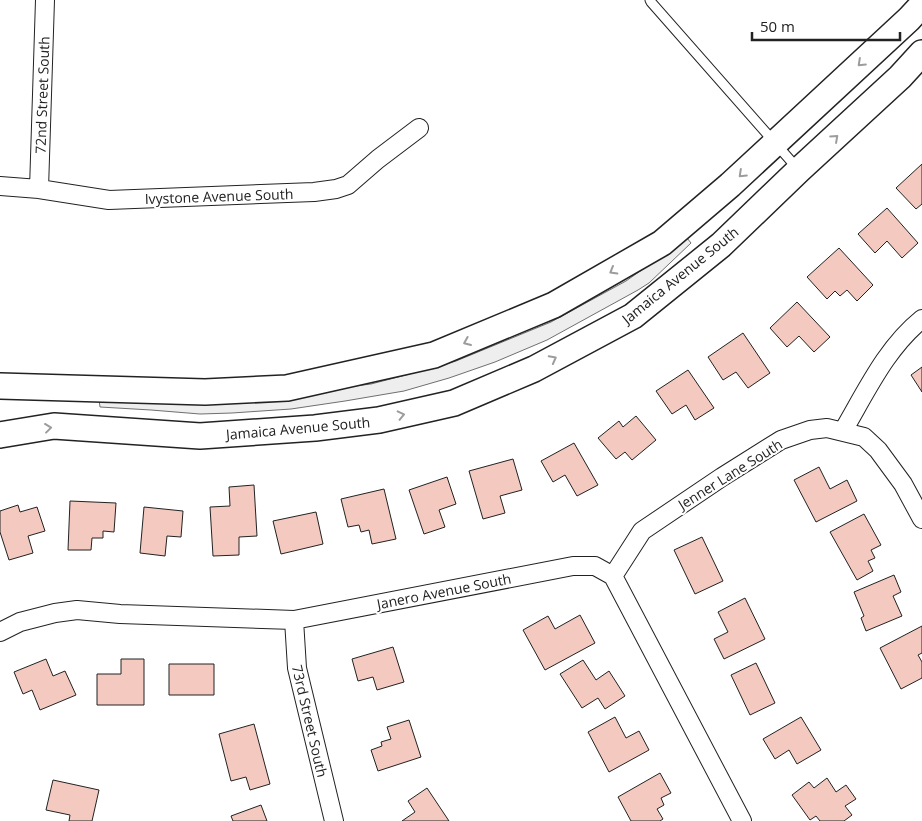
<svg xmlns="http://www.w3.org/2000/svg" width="922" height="821" font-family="'Open Sans',sans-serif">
<rect width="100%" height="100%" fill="#fff"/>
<!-- green -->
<path fill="#eee" stroke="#6f6f6f" d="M687,238L691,243L649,283L638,290L547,340L495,362L449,378L404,391L345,401L291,409L232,413L200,414L151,410L100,407L99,399L306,392L371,384L425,370L456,361L551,322L626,281Z"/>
<!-- building -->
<path fill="#f3c9c0" stroke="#222" d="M922,164V204L916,209L896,188Z
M887,208L918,243L902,258L887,241L875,253L858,234Z
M839,248L873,285L857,301L847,290L840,296L835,291L827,299L807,277Z
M797,302L830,337L814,352L799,336L787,347L770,328Z
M743,333L770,373L748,388L736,372L723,380L708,357Z
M922,367V392L911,375Z
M688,370L714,408L695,420L686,405L672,414L656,391Z
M636,416L656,440L632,460L625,452L616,459L598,438L619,421L623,427Z
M574,443L598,485L577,496L565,475L553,482L541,461Z
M513,459L522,490L500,496L505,513L483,519L469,471Z
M819,467L830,489L847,480L857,501L816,522L794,480Z
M447,477L456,504L439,510L445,527L424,534L409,490Z
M254,485L257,536L239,537V555L213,556L210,507L230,506L229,487Z
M384,489L396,539L372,544L369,530L361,532L359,525L348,527L341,499Z
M70,501L116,503L114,532L103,531V538H92L91,550H68Z
M18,505L20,512L37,507L45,531L28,536L33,553L9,560L0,532V511Z
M144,507L183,511L181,537L167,536L165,556L140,553Z
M316,512L323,544L281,554L273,521Z
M864,514L881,545L871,550L875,558L868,561L873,571L857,580L830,532Z
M702,537L723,581L695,594L674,550Z
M894,575L901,592L893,596L902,616L866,631L861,618L864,616L854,592Z
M745,598L765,639L724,659L714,639L728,632L718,612Z
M580,615L595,643L545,670L523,630L548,616L555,629Z
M922,626V653L918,655L922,662V678L901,689L880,648Z
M393,647L404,682L377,690L373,677L358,681L352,659Z
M46,659L53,676L65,671L76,695L40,710L32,690L23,694L14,672Z
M121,659H144V705H97V674H121Z
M583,660L596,680L609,671L625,696L605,709L598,698L582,708L560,674Z
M756,663L775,703L750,715L731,675Z
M169,664H214V695H169Z
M615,717L626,738L639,731L649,750L609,772L588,732Z
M801,717L821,750L797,764L789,750L775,759L763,739Z
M409,720L421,757L378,771L371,750L382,746L381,742L391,739L387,727Z
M254,724L270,784L250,790L246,777L231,781L219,734Z
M660,773L671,793L661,798L664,805L657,809L663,819L660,821H631L618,797Z
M827,778L836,792L846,785L856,799L845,806L852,815L844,821H820L816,816L810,820L792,795L809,782L814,788Z
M53,780L99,790L92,821H69L70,815L46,810Z
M427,788L449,821H402L415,812L408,801Z
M261,805L267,821H233L231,816Z"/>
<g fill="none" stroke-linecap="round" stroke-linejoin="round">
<!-- lane casing -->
<g stroke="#222" stroke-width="11">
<path id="lane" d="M650,0L651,2L798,169"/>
</g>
<!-- street casing -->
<g stroke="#222" stroke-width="20">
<path id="street" d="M0,186L39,189L109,200L314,192L336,189L348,185L378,159L419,128
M39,189L45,0
M843,431C866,392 886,348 922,319
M613,576L642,531L722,477L781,440L810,430L827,428L864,437L878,450L903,484L922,519
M294,620L297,668L334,821
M0,632L20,622L55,613L77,610L120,614L294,620L573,566H595L613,576L742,821"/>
</g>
<!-- secondary casing -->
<g stroke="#222" stroke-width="28">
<path id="secondary" d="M0,386L205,392L287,388L434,355L554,305L662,243L730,185L909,19L922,5
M0,435L54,426L200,436L315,428L379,420L454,403L534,369L633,316L721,245L799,170L900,77L922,53"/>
</g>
<!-- lane -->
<use href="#lane" stroke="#fff" stroke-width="9"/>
<!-- street -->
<use href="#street" stroke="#fff" stroke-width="18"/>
<!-- secondary -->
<use href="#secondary" stroke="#fff" stroke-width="25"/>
</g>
<!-- one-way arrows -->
<defs><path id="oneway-chevron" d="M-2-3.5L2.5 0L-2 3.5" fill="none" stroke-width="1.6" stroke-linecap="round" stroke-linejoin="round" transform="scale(1.25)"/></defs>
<g stroke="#9c9c9c">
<use href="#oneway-chevron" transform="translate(861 63) rotate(137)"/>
<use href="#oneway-chevron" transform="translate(835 138) rotate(-42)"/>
<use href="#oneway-chevron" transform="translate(742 174) rotate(137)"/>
<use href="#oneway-chevron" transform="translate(613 271) rotate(150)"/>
<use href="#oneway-chevron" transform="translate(467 342) rotate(157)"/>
<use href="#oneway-chevron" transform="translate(553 359) rotate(-28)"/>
<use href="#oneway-chevron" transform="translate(401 415) rotate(-13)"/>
<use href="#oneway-chevron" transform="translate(48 428) rotate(-7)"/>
</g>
<g text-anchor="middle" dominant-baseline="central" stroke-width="4" stroke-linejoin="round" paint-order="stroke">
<!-- street labels -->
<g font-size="14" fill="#222" stroke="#fff">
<text transform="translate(42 95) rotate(-88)">72nd Street South</text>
<text transform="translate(219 196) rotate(-2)">Ivystone Avenue South</text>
<text transform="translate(680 275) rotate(-39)">Jamaica Avenue South</text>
<text transform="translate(298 428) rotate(-5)">Jamaica Avenue South</text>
<text transform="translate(730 474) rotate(-32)">Jenner Lane South</text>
<text transform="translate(444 591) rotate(-11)">Janero Avenue South</text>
<text transform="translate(310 721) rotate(77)">73rd Street South</text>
</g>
</g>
<!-- scale -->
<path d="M752 32v8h148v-8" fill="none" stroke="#222222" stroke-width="2.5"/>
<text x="760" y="32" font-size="15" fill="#222222" stroke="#ffffff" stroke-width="4" paint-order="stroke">50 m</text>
</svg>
